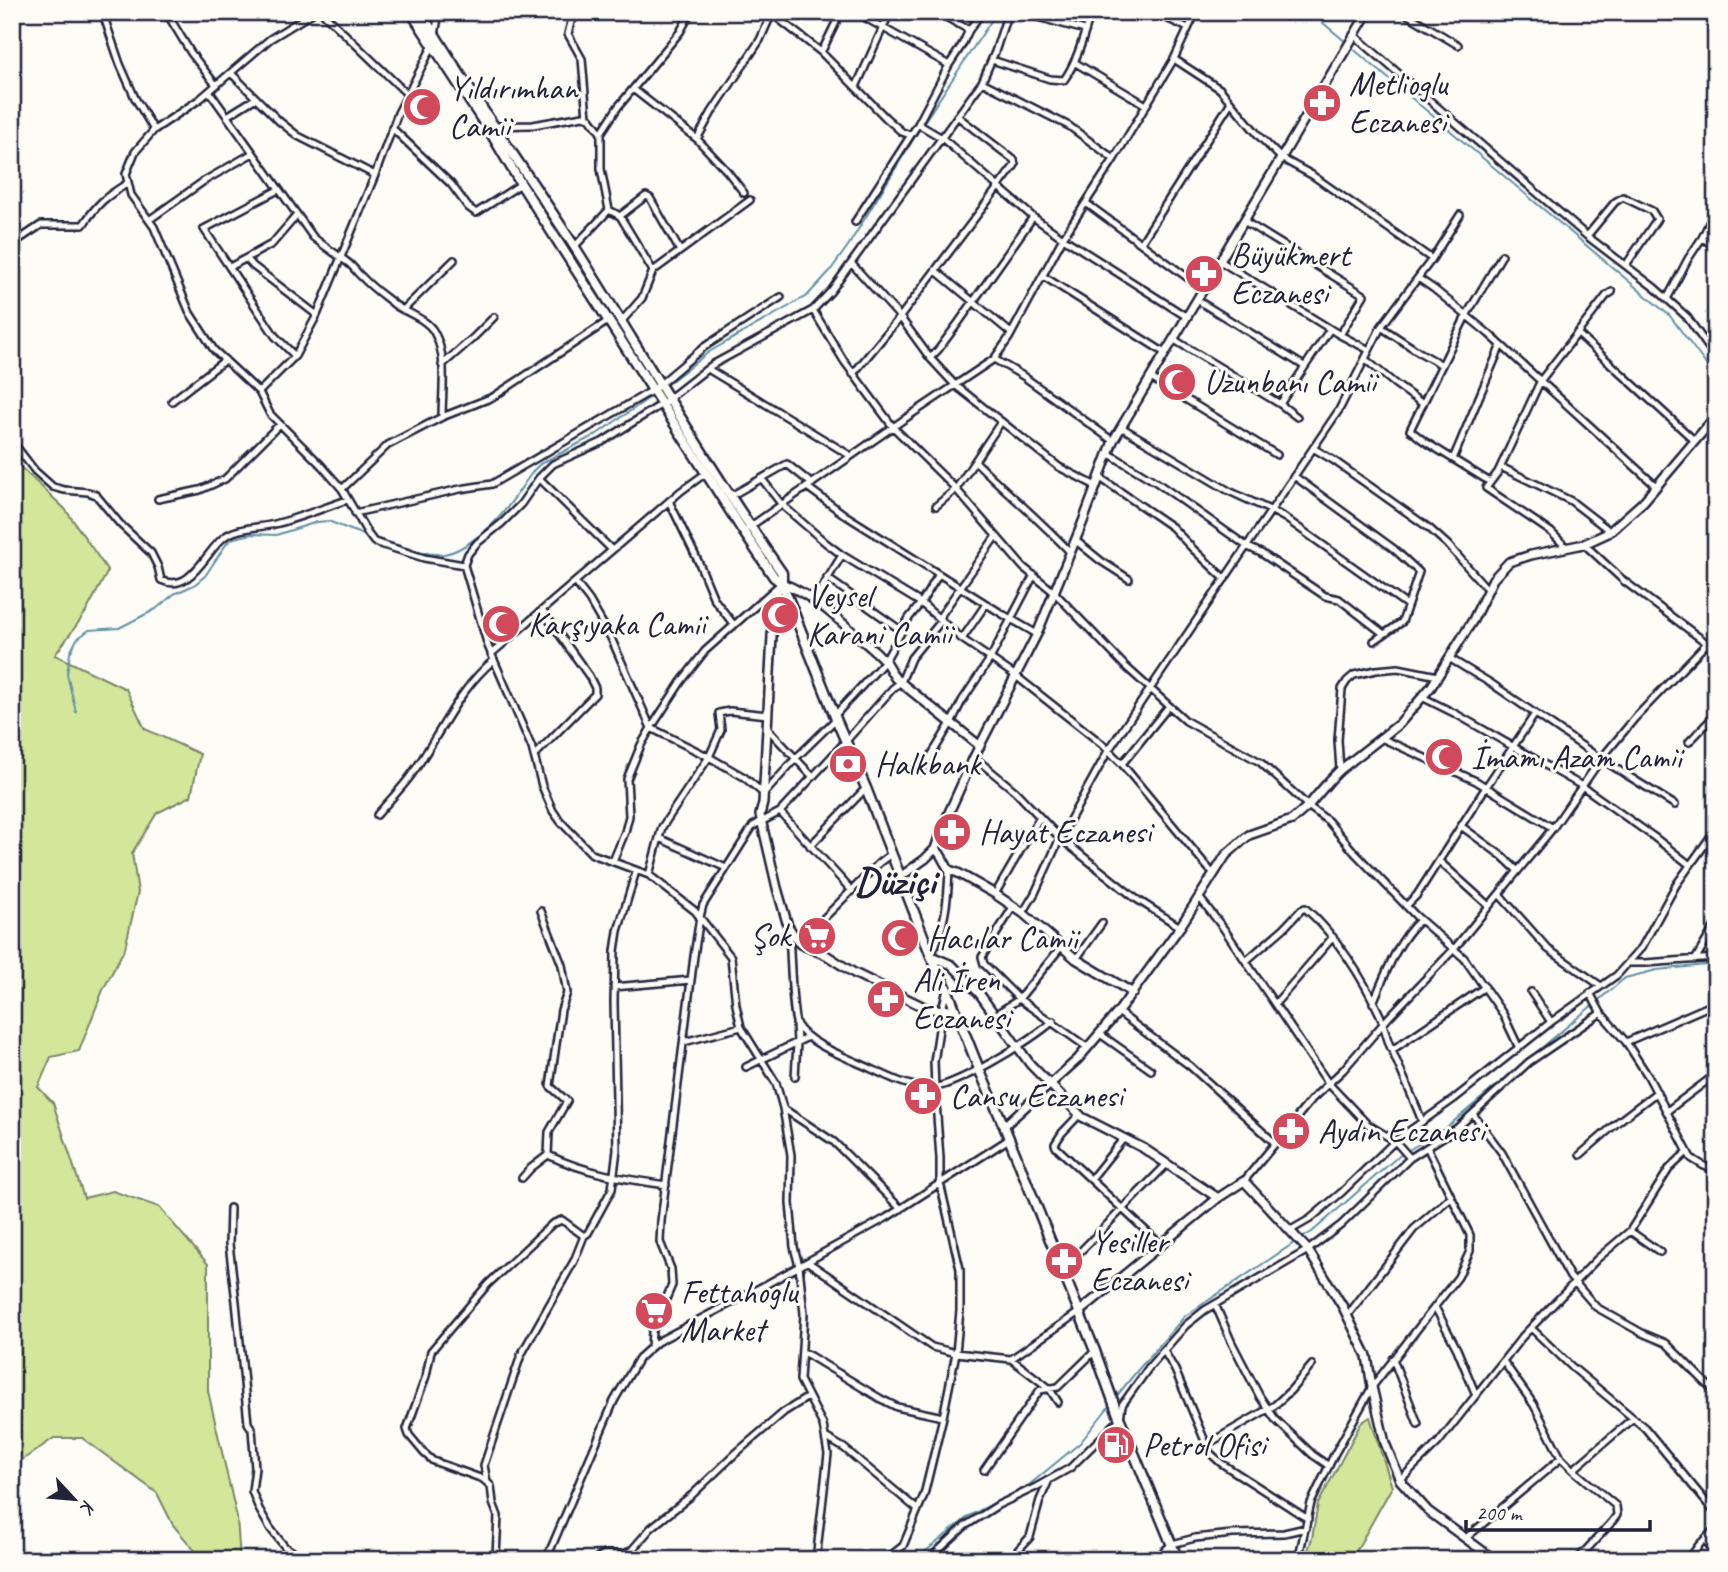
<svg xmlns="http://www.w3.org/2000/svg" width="1728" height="1572" font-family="Caveat,sans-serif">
<rect width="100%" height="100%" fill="#fdfcf7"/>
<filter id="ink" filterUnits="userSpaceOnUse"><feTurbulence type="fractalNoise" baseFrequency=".0143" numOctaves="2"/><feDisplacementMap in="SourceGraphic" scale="14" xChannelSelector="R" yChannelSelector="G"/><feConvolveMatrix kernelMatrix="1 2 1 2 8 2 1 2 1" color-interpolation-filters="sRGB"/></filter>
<g filter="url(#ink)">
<!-- green -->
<path fill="#d3e69a" stroke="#7a846a" stroke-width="2" d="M12,459L65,509L108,571L86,612L55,655L126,689L145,729L200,754L191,796L157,813L132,853L138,892L125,948L103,990L79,1051L51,1057L38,1087L53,1103L84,1198L113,1191L159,1207L208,1264V1391L237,1518L240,1560H208L200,1557L173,1525L157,1493L82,1438H54L18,1463L12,1461Z
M1370,1417L1392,1487L1351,1560H1305L1312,1538L1318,1504L1361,1423Z"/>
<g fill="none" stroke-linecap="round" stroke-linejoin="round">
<!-- stream -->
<path stroke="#6391a6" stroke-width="2" d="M1310,12L1347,43
M1351,47L1670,316L1716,378
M665,386L709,352L807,296L830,271L848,246L924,122L997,12
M375,538C392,543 427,556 444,554C464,551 493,526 505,510C516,497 524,483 534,470L540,464L597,434L652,396
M76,712L67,674L70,653L77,639L89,630L119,628L156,609L174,594L194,585L205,576L227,543L234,538L252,534L276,535L317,522L328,521L366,536
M1407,1151L1447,1127L1625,978L1657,970L1716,964
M1302,1238L1312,1232L1395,1159L1402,1154
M1115,1398L1137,1371L1185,1316L1297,1241
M915,1560L969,1516L1029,1485L1080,1443L1110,1405"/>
<!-- minor casing -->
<g stroke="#22223b" stroke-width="10">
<path id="minor" d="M99,12L104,17L120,64L135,98L154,130
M166,12L191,53L216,85
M314,12L270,39L200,99L154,130L135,152L126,174L131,195L154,227L190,313L214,350L259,392L270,414L321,465L342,489L368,534L374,542L424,558L464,565
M322,12L408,95
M579,12L571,22L568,34L582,59L587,117
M770,12L821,52L886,118L902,132L910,135
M855,12L949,65
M937,12L969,30
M1019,12L1085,30
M1153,12L1188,28
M1403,12L1458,45
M435,35L439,12
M1354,35L1587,236L1655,288L1687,317L1716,358
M821,52L824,47L841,12
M1174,59L1220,89L1259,136L1281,158L1312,175L1432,259
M992,60L1050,79L1064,80C1078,60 1084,35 1091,12
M1074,62L1146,105
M231,73L279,121L298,136L375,175
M982,82L1069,126L1114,159
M856,87L890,12
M633,89L697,139L727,171L744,193
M209,91L313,237C324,246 335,253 347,262C353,266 357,273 362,277C372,288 384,296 395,305C407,313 427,319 434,332C448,357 442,390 442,417
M227,116L256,98
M918,124L942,138L1033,217L1063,238L1187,317
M495,126L533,125L583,116L590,118L601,133
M392,128L451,184L468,207L476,213L521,184
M697,139L712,112L760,40L772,13
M278,190L204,229L275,336L295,356
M1086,203L1203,289
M620,216L646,196L650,198L680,251
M149,220L204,181L253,153
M1244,221L1364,295L1340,335
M855,222L918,124L949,65L962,45L969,30L982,12
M12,231L20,239
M1587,236L1615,202L1623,197L1652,211L1657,219L1626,265
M1702,238L1716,247
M1141,243L1231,102
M12,247L20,239L41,225H83C98,203 105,197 128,183
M574,247L609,210
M247,259L253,266L317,315
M1220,261L1340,335L1369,350
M851,263L900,317L930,358L955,385L1059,467L1096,486
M230,267L272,244L297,215
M653,271L620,216L609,210L601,169V133L618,107L680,32L691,12
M936,271L1011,333
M1043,276L1165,353
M1418,278L1434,289L1489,334L1656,486
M1667,299L1688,259L1702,238L1716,208
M1197,300L1304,366
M403,310L454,260
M813,310L844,361L893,427L956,489L1023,567L1054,592L1125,666L1186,721L1260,762L1308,806L1328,821L1355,853L1416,916L1464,958L1503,1014L1519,1048
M621,322L642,298L653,271L750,200
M1381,327L1419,352L1442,365
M1577,333L1695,441
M1173,339L1280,404L1297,417
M1708,347L1716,337
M930,358L938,350L959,322L1033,217
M994,359L1023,376L1113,441
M1365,359L1395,384L1423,404
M442,365L473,338L494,317
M708,369L851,456
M853,374L900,317L1015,165L1014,160L957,116
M1151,378L1277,455
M259,392L295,356L317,315L375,175L398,113L433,45
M172,401L225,360
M1280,404L1330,329
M1121,427L1229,491L1272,511L1285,518L1407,605
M12,441L35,471L53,487L64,490L88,492L96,495L120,524L151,553L158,567L161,580C190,594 205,553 223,538C236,527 259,528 275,524C299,518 323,508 347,500
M1313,448L1333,460L1429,528L1448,545L1488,590
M1108,453L1156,482L1248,547L1261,553L1325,596L1339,599L1384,634
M1453,459L1501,345
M976,462C1007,493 1040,520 1070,552
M1501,467L1571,501L1606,528L1608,533
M1294,476L1394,549L1419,572L1402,622L1374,641
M1099,477L1172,527L1193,549L1225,579
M539,478L612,550
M762,479L782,505L826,543L842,555L921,603L962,639L1016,676L1102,744L1122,764L1214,875
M1490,482L1424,441L1410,430L1466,316L1502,255
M807,487L845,515L1004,615L1037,634
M342,489L388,445L442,417L493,397L608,321
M731,496L787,464L812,484
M158,499L200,490L225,479L280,424
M669,501L699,563L714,599L734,625
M936,506L956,489L1001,422
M355,513L460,489L492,484L653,390L704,347L781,297
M748,528L903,420L994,359L1009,338L1063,238L1114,159L1174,59L1196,12
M1075,540L1101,561L1129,579
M1584,544L1624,581L1716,650
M1567,548L1551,532L1486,488L1498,472L1541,380L1607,295L1612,292
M827,578L902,631
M575,582L589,600L611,638L651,728L709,757L744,777L764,794L796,758L836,719
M814,601L842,555
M939,618L996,536
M962,639L986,604
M491,654L681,491L706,473
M1449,658L1492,684L1601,759L1675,805
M1422,697L1456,714L1582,786L1654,837L1690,865
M835,715L885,661L909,618L921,603L939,574
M767,728L813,777
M1381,738L1476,781L1553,828
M1689,742L1716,714
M534,756L595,694V688L589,676L542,610
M974,757L1015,791L1060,838L1135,898L1180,927
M1122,764L1169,706
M1340,770L1338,740L1342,689L1347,681L1354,675L1376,670L1398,668L1438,676
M919,771L926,764L951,723L962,701L990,659L1034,575
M780,812L852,891
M377,815C387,803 399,791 409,778C438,740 456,691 494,660
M1461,826L1502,856L1518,871
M659,838L726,868
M810,846L866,788
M613,861L625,832L629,816L627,779L641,745L651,728L681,682L705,651L779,585
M1439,861L1489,906
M649,875L662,827L709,757L721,730L719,713L730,711L768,715
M995,894L1040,817
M1499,894L1548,949L1601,986
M1199,897L1224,929L1328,1083L1367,1124L1395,1141L1410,1158
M1406,906L1417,895L1486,787L1535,714
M1013,907L982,957L984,964L1019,999L1088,1048
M541,911L562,965L567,993L561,1010L550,1086L567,1101L549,1132L548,1155
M1023,913L1035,893L1060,838L1108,751L1339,410L1381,327L1432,259L1460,215
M789,930C790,944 792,1018 797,1025C807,1042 838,1054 856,1062C878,1071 902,1086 926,1088C950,1091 1034,1039 1053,1021
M800,944L809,933L879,863L891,854
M931,955C945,928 948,899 949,870
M1076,959L1102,923
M1695,960L1716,924
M1246,961L1284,928L1301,910L1305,908C1336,935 1363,978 1380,1015C1384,1025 1386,1036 1390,1046C1401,1071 1412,1096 1422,1121
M1628,963H1645L1716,958
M614,987L691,980
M1531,992L1551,1022
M1590,993L1601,1013L1626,1042L1648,1076L1691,1158L1704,1166L1716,1171
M1373,1003C1385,975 1397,941 1420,920
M1275,1004L1333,937
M1118,1012L1190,1066L1275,1143
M995,1015L1019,999L1061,947
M1100,1034L1151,1070
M684,1042L741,1027
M1626,1042L1716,1003
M1392,1050L1485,987
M746,1067L808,1037
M795,1077L797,1043L796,1024
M784,1109L834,1142L901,1209
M1667,1111L1716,1074
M1080,1114L1062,1133L1055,1144L1056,1147L1160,1244
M1473,1114L1502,1153L1570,1277L1596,1307L1642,1333L1666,1343L1716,1393
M548,1155C585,1173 625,1179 666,1185
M1580,1155L1619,1121L1657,1092
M522,1178L531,1168L548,1155
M1091,1179L1124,1138
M1244,1181L1312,1099L1343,1070L1389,1017L1454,949L1553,828L1601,759L1635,718L1707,643
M230,1208L229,1244L236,1302L248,1423L252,1429L255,1468L252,1491L259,1509L270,1528L285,1547L307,1560
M1291,1230L1310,1219L1342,1192L1395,1141L1454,1099L1551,1022L1617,975L1642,947L1676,885L1716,829
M1630,1231L1660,1252
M808,1262L932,1347L956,1353L1011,1359L1079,1312
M1062,1270L1167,1164
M1215,1304L1232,1343L1260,1397L1275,1419L1313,1455L1329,1466
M1435,1307L1457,1349L1476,1395
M1347,1316L1414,1229L1451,1197
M1531,1328L1572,1367L1645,1428L1716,1514
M651,1347L652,1332L672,1285L671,1269L660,1242L661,1221L694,956L700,917L703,905L753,826L780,812L846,741L893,688L901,682L911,658L942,620
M1164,1351L1175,1370L1210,1453L1221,1463L1308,1519
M802,1352L810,1356L881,1399L897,1407L943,1417
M1011,1359L1049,1388L1058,1402
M1393,1359L1418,1424
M1503,1361L1534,1405L1561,1458L1573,1470L1616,1506L1617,1515L1611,1523L1577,1560
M825,1437L844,1448L918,1510
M1206,1445L1275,1405L1291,1390L1312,1365
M984,1470L1040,1390L1058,1387L1095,1351
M1573,1470L1633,1418
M1400,1480L1438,1443L1522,1337L1597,1259L1630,1231L1669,1169L1687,1152
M487,1482L484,1465L521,1355L574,1261L584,1236L588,1233L612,1189L617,1150L614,1002L615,951L618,931L636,871
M1466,1538L1561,1458
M1705,1539L1716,1556
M498,1560L496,1556L498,1516L493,1503L491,1486L483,1479L433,1461L424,1453L409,1435L407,1429L426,1376L431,1351L488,1284L552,1224L562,1220L584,1236
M546,1560L614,1401L639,1358L657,1342L767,1284L886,1218L1009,1139
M593,1560L605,1554H623L631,1551L651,1528L692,1495L735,1454L784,1412L808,1397
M716,1560C726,1556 733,1553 742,1560
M816,1560L828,1454L823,1425L800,1380L804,1314L799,1266L794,1247L790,1203L791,1155L783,1108L776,1083L741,1027L736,1005L731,957L695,911L649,875L592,854L561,822L553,811L542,786L532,748L488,646L464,565L468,554L477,543L502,523L521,504L539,478L553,464L602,442L662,404L712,365L813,310L831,291L982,82L995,52L1008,12
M885,1560L903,1546L924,1495L943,1417L956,1353L960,1311V1269L940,1183V1158L935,1088L934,1062L942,1010L947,989
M928,1560L965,1526L998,1505L1036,1487L1070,1468L1120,1419L1122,1405L1150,1366L1186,1325L1205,1310L1308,1250L1341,1225L1410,1158L1457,1128L1529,1062L1601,1013
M1022,1560L1019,1555L1018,1550L1030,1537L1040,1500L1049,1480
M1154,1560L1172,1544L1195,1538L1233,1534L1284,1533L1306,1528
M1298,1560L1311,1503L1334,1455L1372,1387L1458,1277L1470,1251V1235L1427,1147
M1688,1560L1699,1545L1716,1528"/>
</g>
<!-- tertiary casing -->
<g stroke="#22223b" stroke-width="12">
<path id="tertiary" d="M935,849L940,854L949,870L958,873L995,894L1023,913L1076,959L1133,993
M900,877L925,859L935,849L942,828L974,757L1037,634L1082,524L1113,441L1368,12
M931,956L952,965L979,993L1030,1064L1082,1117L1143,1148L1218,1198
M956,1010L928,1009L854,973L826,955L800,944L788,926L777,888L760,815L763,803L774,599L782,583C818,597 846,627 876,652L885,661L895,678L980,746
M1004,1126L1078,1059L1118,1012L1180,927L1226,855L1249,835L1292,820L1308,806L1330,780L1340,770L1399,724L1431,687L1473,620L1493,579L1509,562L1531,555L1584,544L1608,533L1643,502L1716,416
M1079,1312L1218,1198L1244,1181L1308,1250L1343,1307L1367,1356L1372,1387L1385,1443L1400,1480L1428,1511L1495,1560"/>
</g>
<!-- secondary casing -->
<g stroke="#22223b" stroke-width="13">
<path id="secondary" d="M411,12L492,135L521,184L743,531L774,577L782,583
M421,12C469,93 525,170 576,249C644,357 709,468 782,573V583L836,719L866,788L931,956L947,989L979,1069L1004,1126L1095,1351L1117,1412L1178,1560"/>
</g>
<!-- minor -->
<use href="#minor" stroke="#fdfcf7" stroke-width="5"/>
<!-- tertiary -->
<use href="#tertiary" stroke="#fdfcf7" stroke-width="7"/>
<!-- secondary -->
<use href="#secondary" stroke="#fdfcf7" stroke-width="8"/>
</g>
</g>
<!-- icons -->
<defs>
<g id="pharmacy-disc" transform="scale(2.0125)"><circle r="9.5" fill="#d1495b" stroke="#fdfcf7"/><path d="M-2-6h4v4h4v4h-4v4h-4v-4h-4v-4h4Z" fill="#fff"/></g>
<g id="mosque-disc" transform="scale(2.0125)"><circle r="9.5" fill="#d1495b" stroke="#fdfcf7"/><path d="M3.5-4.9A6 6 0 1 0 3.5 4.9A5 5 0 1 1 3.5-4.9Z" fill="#fff"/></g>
<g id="bank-disc" transform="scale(2.0125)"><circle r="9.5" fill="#d1495b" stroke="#fdfcf7"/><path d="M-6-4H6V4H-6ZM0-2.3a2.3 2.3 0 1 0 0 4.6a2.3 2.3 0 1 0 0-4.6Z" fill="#fff"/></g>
<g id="supermarket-disc" transform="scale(2.0125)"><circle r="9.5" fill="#d1495b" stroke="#fdfcf7"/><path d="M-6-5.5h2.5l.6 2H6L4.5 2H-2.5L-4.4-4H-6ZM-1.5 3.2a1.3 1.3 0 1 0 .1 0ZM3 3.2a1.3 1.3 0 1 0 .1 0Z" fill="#fff"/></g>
<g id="fuel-disc" transform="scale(2.0125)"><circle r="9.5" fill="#d1495b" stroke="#fdfcf7"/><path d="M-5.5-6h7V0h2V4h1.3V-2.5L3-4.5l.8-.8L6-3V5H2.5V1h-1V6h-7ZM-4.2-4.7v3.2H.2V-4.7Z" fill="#fff"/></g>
</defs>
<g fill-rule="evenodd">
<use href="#pharmacy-disc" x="1322" y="103"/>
<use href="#mosque-disc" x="422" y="107"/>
<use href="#pharmacy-disc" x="1204" y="274"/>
<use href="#mosque-disc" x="1177" y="382"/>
<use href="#mosque-disc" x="780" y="615"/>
<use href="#mosque-disc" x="501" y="624"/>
<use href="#mosque-disc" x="1444" y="757"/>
<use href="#bank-disc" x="848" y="764"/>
<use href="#pharmacy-disc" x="952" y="832"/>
<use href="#supermarket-disc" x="817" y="936"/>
<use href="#mosque-disc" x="900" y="938"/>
<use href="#pharmacy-disc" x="886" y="999"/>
<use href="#pharmacy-disc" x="923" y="1096"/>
<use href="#pharmacy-disc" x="1291" y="1131"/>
<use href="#pharmacy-disc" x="1064" y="1261"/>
<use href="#supermarket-disc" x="654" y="1311"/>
<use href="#fuel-disc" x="1116" y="1445"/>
</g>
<g text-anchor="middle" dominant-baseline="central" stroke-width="6" stroke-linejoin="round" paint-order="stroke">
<!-- poi labels -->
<g font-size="33" fill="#22223b" stroke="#fdfcf7" text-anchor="start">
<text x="1349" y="84">Metlioglu<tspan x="1349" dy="38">Eczanesi</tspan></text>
<text x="449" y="88">Yıldırımhan<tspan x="449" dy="38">Camii</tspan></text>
<text x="1231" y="255">Büyükmert<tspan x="1231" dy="38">Eczanesi</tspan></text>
<text x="1204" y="382">Uzunbanı Camii</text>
<text x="807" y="596">Veysel<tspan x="807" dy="38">Karani Camii</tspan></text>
<text x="528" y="624">Karşıyaka Camii</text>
<text x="1471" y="757">İmamı Azam Camii</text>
<text x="875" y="764">Halkbank</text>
<text x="979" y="832">Hayat Eczanesi</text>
<text x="790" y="936" text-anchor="end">Şok</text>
<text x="927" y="938">Hacılar Camii</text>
<text x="913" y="980">Ali İren<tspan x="913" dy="38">Eczanesi</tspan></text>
<text x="950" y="1096">Cansu Eczanesi</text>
<text x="1318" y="1131">Aydın Eczanesi</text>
<text x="1091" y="1242">Yesiller<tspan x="1091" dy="38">Eczanesi</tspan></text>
<text x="681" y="1292">Fettahoglu<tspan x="681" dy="38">Market</tspan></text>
<text x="1143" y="1445">Petrol Ofisi</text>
</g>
<!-- district labels -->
<g font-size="40" font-weight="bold" fill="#22223b" stroke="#fdfcf7">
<text x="895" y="881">Düziçi</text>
</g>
</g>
<!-- margin -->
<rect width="1728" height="1572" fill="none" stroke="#fdfcf7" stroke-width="42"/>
<rect x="21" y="21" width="1686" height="1530" fill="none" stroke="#22223b" stroke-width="2.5" filter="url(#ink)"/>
<!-- north arrow -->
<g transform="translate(74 1499) rotate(116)" stroke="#fdfcf7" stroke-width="5" paint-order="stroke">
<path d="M0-5L12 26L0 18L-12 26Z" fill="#22223b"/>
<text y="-10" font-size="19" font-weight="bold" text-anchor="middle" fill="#22223b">K</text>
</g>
<!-- scale -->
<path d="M1466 1520v10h184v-10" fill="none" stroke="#22223b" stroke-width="3.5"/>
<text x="1476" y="1520" font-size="21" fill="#22223b" stroke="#fdfcf7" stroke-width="5" paint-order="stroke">200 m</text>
</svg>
